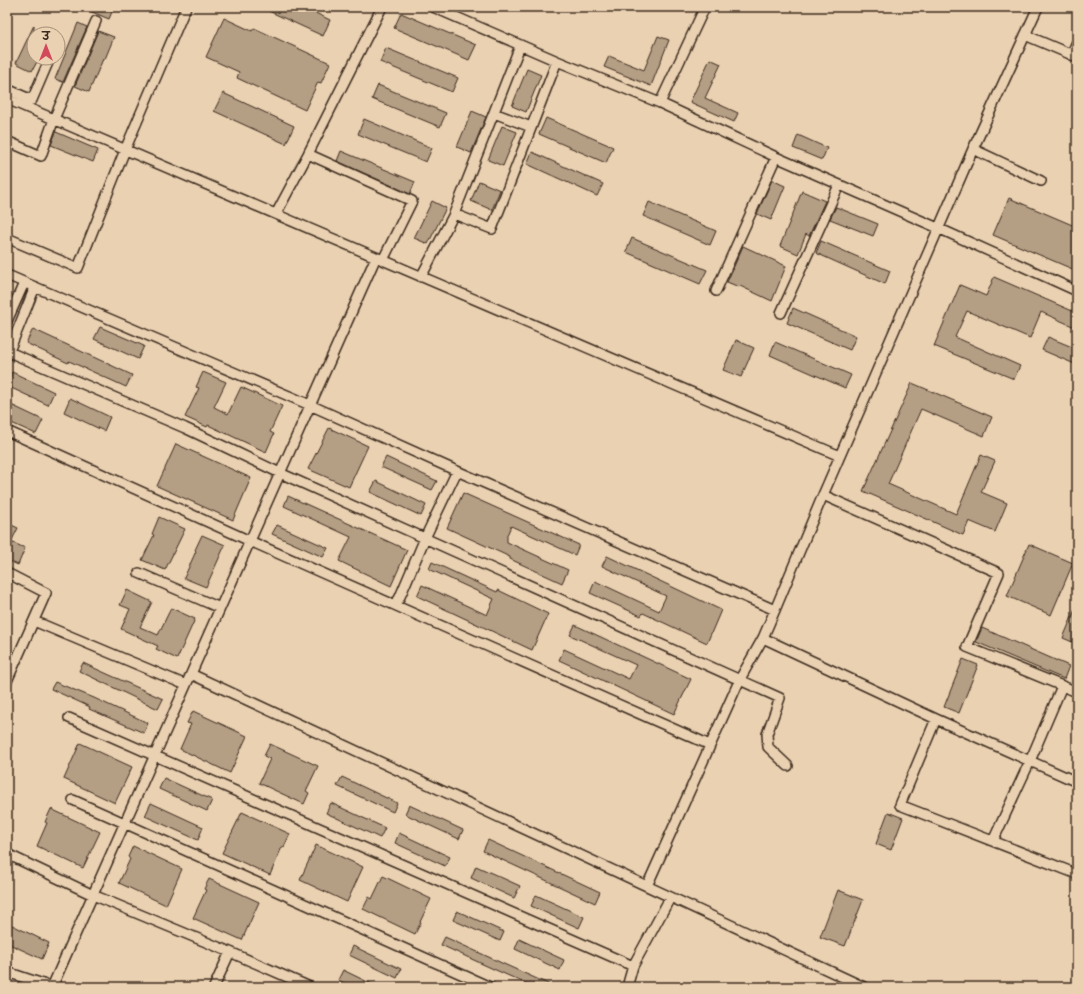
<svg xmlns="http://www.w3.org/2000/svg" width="1084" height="994" font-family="Caveat,'Playpen Sans Deva',sans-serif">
<rect width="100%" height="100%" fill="#ead1b2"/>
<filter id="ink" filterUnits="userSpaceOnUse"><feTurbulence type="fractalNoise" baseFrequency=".025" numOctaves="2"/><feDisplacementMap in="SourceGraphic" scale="8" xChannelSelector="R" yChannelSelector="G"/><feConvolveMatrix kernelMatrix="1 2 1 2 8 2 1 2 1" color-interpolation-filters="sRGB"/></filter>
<g filter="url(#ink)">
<!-- building -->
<path fill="#b49e84" stroke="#3b2a1e" d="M80,7H114L109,19Z
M260,7H303L330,20L323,36Z
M401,13L476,45L469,60L394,28Z
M224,18L252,31L254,28L330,63L321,83L318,82L305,110L237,78L239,72L206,57Z
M78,23L87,27L63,82L55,79Z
M34,25V58H39L32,71L16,63Z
M98,31L114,37L105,59H103L89,92L75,86Z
M658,36L669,40L651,86L604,67L609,56L644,70Z
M386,48L458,78L452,92L380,62Z
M710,59L721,64L705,98L738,113L734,122L690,102Z
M527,69L541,75L526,112L512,106Z
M378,85L446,113L440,127L372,99Z
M223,93L294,126L286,144L214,111Z
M472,111L486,117L471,153L457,147Z
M546,118L613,147L606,163L539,134Z
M364,119L432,148L426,162L358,134Z
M502,126L517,132L503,166L488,160Z
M56,132L98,150L93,162L51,145Z
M798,135L827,148L822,160L793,148Z
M341,151L415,182L410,194L337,161Z
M532,152L603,184L597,196L527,164Z
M772,180L785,186L771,220L757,214Z
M479,181L500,190L492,210L471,201Z
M802,191L825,201L809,236L806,234L798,254L780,246Z
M1009,198L1077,227V271L993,235Z
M432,201L446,208L428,244L414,238Z
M649,202L716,231L710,245L643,216Z
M836,207L878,224L873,236L830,219Z
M632,238L707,270L700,284L626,252Z
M821,241L890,271L885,284L816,253Z
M743,246L786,266L772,301L740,286L739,287L727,282Z
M994,277L1077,313V328L1041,312L1030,338L967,311L955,337L1020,366L1014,379L934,346L960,285L986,296Z
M793,308L856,336L850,350L787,323Z
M100,327L144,346L138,359L94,339Z
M33,329L132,375L126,387L69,361L68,363L26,343Z
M1048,337L1077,349V365L1042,350Z
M736,340L754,348L741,377L723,370Z
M775,342L851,375L845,388L770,355Z
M12,372L54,392L48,405L7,386V383Z
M203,372L226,382L214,407L228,414L241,387L282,406L270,432L274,434L266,452L208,425L207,427L185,417L199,388L196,387Z
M912,383L992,417L984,436L921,409L888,484L956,514L981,455L995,461L981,492L1007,503L995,532L969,521L963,535L863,491Z
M70,398L110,417L104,431L64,412Z
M7,403L43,420L36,434L7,421Z
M329,428L368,446L349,487L308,469Z
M176,444L251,478L233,520L157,486Z
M386,457L437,481L432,490L381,467Z
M376,481L426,505L421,516L370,492Z
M463,493L579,545L575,555L511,526L507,535V542L568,570L562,583L510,559V557L447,528Z
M288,496L407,550L391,586L339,561L351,537L284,506Z
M159,517L185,529L165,570L142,560L154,535L152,534Z
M7,523L18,528L11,542L25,548L18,565L7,560Z
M277,525L328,548L323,557L272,534Z
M202,535L225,545L206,587L184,578L196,551L195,550Z
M1029,544L1073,563L1051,615L1007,596Z
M607,556L721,610L707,643L643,613L641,616L590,593L595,581L659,611L666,596L602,566Z
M432,562L497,592L498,590L548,614L532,650L417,596L422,585L487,615L493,601L494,599L429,569Z
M127,590L152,602L140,627L158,635L171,608L195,619L177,659L156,649L158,646L121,629L130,609L120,605Z
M1077,605V644L1063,638Z
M575,625L691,679L674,714L559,660L564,649L629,679L636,665L570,635Z
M982,628L1069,666L1064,679L976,642Z
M963,659L978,665L959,713L944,707Z
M83,663L163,699L158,709L79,671Z
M55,682L94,698L148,723L144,733L89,709L90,707L51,689Z
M193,711L247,736L230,773L180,749L191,724L187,723Z
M80,743L132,767L115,803L64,779Z
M270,744L318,766L306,791L309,793L304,804L259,783L270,759L264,756Z
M342,777L397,803L393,812L337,786Z
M164,778L212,800L207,811L159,789Z
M151,803L203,827L198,840L145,816Z
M331,803L385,828L380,838L326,813Z
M409,805L463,830L459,839L405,814Z
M51,809L100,832L83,868L37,846L47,823L45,822Z
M242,812L290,834L284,847H282L270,875L222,853Z
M888,812L903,818L891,850L876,844Z
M399,833L450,857L445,866L395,843Z
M488,840L600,892L595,903L483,851Z
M316,845L363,867L347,902L300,880Z
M133,846L182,869L166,905L119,883L130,859L128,857Z
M476,866L520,886L514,898L471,878Z
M383,876L431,899L420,922H421L415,934L363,909L369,897L372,899Z
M209,879L259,902L242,940L193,918L206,890L204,889Z
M838,890L863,900L845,946L820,937Z
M536,895L584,917L579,928L531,906Z
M457,911L504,932L500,941L453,920Z
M12,925L49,943L42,959L7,943V936Z
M445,937L506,965L555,987H534L489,967L441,945Z
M519,939L564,960L560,970L515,949Z
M353,946L401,969L397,978L349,955Z
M343,970L378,987H354L338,980Z"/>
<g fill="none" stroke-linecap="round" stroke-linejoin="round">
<!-- minor casing -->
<g stroke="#3b2a1e" stroke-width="12">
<path id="minor" d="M433,7L557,61L660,103L776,157L938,228L1077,291
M1025,35L1077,57
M1071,55L1077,42
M7,89L32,100L50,58
M7,99L840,456
M660,103L705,7
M494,113L531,127
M7,141L41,156L54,119L96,21
M973,149L1041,181
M308,154L412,201L383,260
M276,214L308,154L382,7
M454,214L492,229L557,61
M7,238L78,268L125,150L186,7
M7,275L310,405L457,471L775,610
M421,277L454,214L520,46
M716,291L776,157
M781,313L839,185
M7,321L24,283
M9,352L185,428L280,473L780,698L767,734L768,747L788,766
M7,356L35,287
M7,431L250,541L710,745
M823,495L999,573L967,647L1077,692
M7,573L46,593L7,681
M139,573L220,608
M394,604L399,599L425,538L457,471
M34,621L186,685
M763,638L936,719L1077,782
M191,674L864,987
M69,718L633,966
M936,719L900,805L1077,874
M73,800L490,987
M993,841L1030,761L1062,686
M7,854L93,895L230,952L310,987
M647,886L740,679L763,638L775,610L823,495L973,149L1038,7
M7,972L52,987
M52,987L376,257
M214,987L230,952
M627,987L633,966L670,898"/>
</g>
<!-- minor -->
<use href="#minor" stroke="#ead1b2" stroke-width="9"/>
</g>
</g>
<!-- margin -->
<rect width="1084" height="994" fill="none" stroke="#ead1b2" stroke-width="24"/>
<rect x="12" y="12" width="1060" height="970" fill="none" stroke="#3b2a1e" stroke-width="1.5" filter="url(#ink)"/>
<!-- north arrow -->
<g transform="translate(46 46)"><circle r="19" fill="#ead1b2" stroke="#a48e77"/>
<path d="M0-3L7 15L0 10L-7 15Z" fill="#d1495b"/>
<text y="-6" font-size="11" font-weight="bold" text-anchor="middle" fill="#3b2a1e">उ</text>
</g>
</svg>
